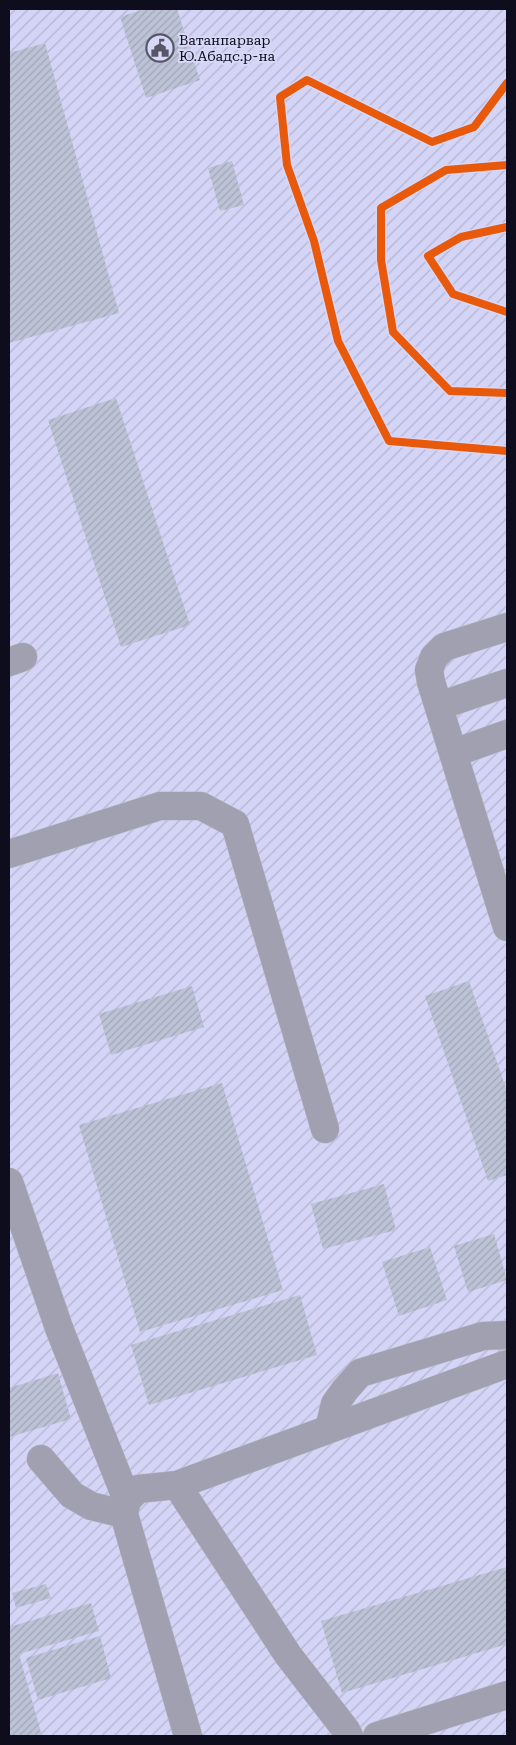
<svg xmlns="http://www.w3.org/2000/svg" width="516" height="1745" font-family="'Roboto Serif',serif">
<defs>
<pattern id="industrial-furrows" width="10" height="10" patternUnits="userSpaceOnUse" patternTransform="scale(1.25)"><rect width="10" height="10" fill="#d3d4f6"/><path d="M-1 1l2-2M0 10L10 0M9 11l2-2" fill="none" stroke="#b4b5d2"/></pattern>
<pattern id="building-hatch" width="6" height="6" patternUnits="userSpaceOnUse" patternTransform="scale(1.25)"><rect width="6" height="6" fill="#bdc3d6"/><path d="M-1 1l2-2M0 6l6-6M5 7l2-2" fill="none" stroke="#a1a6b7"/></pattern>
</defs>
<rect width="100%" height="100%" fill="#dfdff0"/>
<!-- industrial -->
<path fill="url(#industrial-furrows)" d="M9,9H507V1736H9Z"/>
<!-- building -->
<path fill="url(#building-hatch)" d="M145,9H177L200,80L146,98L120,17Z
M45,43L119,313L9,343V53Z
M232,161L244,205L220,211L208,168Z
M116,398L190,625L121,647L48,420Z
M469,981L507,1091V1175L488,1181L425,996Z
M192,986L204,1027L111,1055L99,1014Z
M222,1083L283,1290L140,1332L79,1125Z
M384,1184L396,1230L323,1249L311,1204Z
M494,1234L507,1280L468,1292L454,1246Z
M430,1247L447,1300L399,1316L382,1262Z
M300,1295L317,1355L149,1405L131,1345Z
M58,1373L71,1419L9,1437V1388Z
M507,1567V1644L342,1693L321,1621Z
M46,1584L51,1598L16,1608L12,1593Z
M91,1603L99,1631L19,1654L42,1736H10L9,1627Z
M100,1636L111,1678L38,1700L26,1658Z"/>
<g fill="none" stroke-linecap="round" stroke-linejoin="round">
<!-- minor casing -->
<g stroke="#bbbbc9" stroke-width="29">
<path id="minor" d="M507,627L444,647L434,657L429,670L431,682L507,927
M9,662L23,657
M439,706L507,683
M454,753L507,734
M9,854L160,806H201L235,824L325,1129
M9,1182L59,1328L127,1500
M329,1429L335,1404L345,1390L360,1373L483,1336L507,1335
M41,1459L72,1495L91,1506L124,1514
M177,1485L288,1655L346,1730L349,1736
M188,1736L124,1514L127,1500L138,1489L177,1485L507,1364
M377,1736L507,1695"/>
</g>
<!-- minor -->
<use href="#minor" stroke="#a0a0b0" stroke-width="28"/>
<!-- cycleway casing -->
<g stroke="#d7d8f8" stroke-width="11">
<path id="cycleway" d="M507,83L474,127L432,142L307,80L280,97L287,165L314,241L338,341L389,441L507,451
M507,165L446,170L381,208V260L393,332L450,391L507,393
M507,227L461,237L428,256L453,294L507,312"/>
</g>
<!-- cycleway -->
<use href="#cycleway" stroke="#e8590c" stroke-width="8"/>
</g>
<!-- icons -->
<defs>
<g id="civic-ring" transform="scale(1.4375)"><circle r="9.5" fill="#d7d8f8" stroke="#565668" stroke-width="1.5"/><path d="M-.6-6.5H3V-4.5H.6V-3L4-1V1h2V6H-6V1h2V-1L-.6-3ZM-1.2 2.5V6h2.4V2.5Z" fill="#565668"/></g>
</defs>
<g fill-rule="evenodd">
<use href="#civic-ring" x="160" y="48"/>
</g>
<g text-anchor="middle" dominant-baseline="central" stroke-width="4" stroke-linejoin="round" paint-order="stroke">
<!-- poi labels -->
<g font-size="14" fill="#0d0d1e" stroke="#d7d8f8" text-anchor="start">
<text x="179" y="40">Ватанпарвар<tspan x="179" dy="16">Ю.Абадс.р-на</tspan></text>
</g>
</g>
<!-- border -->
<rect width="516" height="1745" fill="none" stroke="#0d0d1e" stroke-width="20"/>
</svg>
